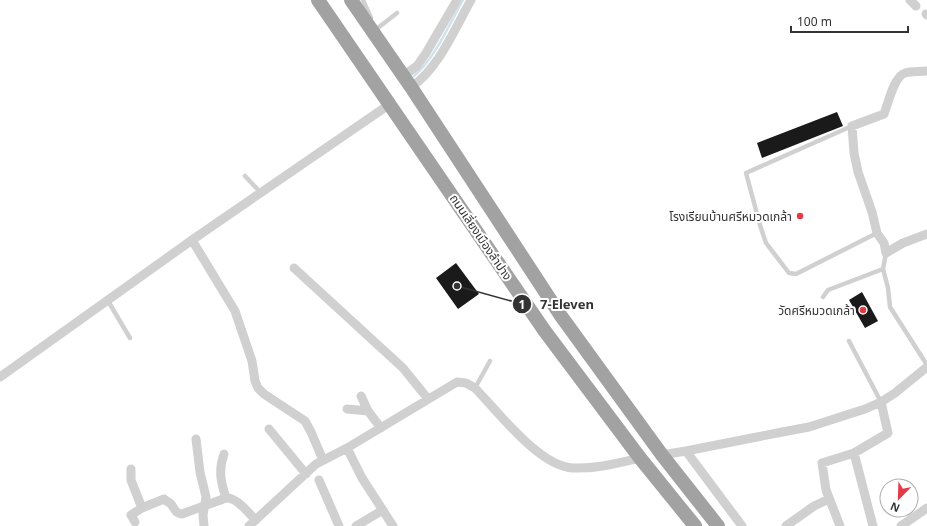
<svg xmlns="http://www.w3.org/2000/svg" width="927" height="526" font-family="'Noto Sans','Noto Sans Thai',sans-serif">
<rect width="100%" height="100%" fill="#fff"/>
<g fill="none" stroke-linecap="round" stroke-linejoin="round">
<!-- stream -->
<path stroke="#cfe2ee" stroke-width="2.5" d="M414,76C434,60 450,23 463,0"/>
</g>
<!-- building -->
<path fill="#1a1a1a" d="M837,112L843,126L762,158L757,143Z
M456,263L479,294L458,309L436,278Z
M862,292L878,321L865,328L849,300Z"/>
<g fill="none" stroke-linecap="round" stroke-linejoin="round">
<!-- service -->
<path stroke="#d0d0d0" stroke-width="4.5" d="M363,0L371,18
M374,31L397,13
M852,126L746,173L760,225L766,243L789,273L796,274L877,233
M245,176L261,193
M886,253L883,269L888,288L890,307L927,365
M823,297L828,290L883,269
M108,301L130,338
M849,341L881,402
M475,388L490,361"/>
<!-- minor -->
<path stroke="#d0d0d0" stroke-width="9" d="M910,0L916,6
M926,14L927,15
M927,71C920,72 911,71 905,73C894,76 888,104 884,114L852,126L854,153L858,172L872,212L877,233L884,243L886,253L903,243L927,234
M403,76L417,66L426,53L457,0
M411,87C438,70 455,28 471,0
M192,240L235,311L252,361L255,381L258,388L264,394L305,421L311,432L323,460
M294,268L403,368L428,399
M0,377L192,240L390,104
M361,396L368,411
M347,409L368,411L381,428
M269,429L306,474
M196,439L200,472L206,497L203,515L204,526
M347,448L362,478L393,526
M686,451L742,526
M854,453L873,526
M224,454C218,470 221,483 226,498
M662,455L686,451L777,433L809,427L865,409L881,402L895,393L927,367
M131,469V480L142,508L164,499C166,501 168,502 170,503C175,508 174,513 182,514L226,498C237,497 248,513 256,520
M319,480L339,526
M135,522L131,515L142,508
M249,526L316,464L347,448L457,382L466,383L475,388C498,412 539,466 573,468C596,469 618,463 640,458
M356,526L383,510
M786,526L814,506L829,499
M840,526L826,490L822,463L854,453L888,433L881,402
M901,526L927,508"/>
<!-- trunk -->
<path stroke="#a2a2a2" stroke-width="14" d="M318,0L544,330L640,458L695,526
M351,0L411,87L561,316L662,455L718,526"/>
</g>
<!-- markers -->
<g fill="#e63946" stroke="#fff" stroke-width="1.5">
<circle cx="800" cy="216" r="4"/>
<circle cx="863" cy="310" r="4"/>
</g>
<g text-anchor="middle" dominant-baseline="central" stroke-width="4" stroke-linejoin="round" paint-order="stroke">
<!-- poi labels -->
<g font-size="12" fill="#333" stroke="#fff" text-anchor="end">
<text x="792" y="216">โรงเรียนบ้านศรีหมวดเกล้า</text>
<text x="855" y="310">วัดศรีหมวดเกล้า</text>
</g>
<!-- street labels -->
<g font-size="12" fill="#333" stroke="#fff">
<text transform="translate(481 237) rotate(56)">ถนนเลี่ยงเมืองลำปาง</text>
</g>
</g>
<!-- callouts -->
<path fill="none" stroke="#333" stroke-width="1.5" d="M457 286L522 304"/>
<g fill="#333" stroke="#fff" stroke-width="1.5">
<circle cx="457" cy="286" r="4"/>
<circle cx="522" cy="304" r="10"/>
</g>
<g font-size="12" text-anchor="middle" font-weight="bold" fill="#fff">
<text x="522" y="309">1</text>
</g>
<g font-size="13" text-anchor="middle" font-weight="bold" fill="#333" stroke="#fff" stroke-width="4" stroke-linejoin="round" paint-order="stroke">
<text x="567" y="309">7-Eleven</text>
</g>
<!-- north arrow -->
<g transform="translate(899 498) rotate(203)"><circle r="19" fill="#ffffff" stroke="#adadad"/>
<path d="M0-3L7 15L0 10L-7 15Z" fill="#e63946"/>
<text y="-6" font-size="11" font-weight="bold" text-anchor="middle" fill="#333333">N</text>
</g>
<!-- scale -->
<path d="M791 26v6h117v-6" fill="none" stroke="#333333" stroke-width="2"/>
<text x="797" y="26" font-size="12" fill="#333333" stroke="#ffffff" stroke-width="3" paint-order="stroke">100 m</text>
</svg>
